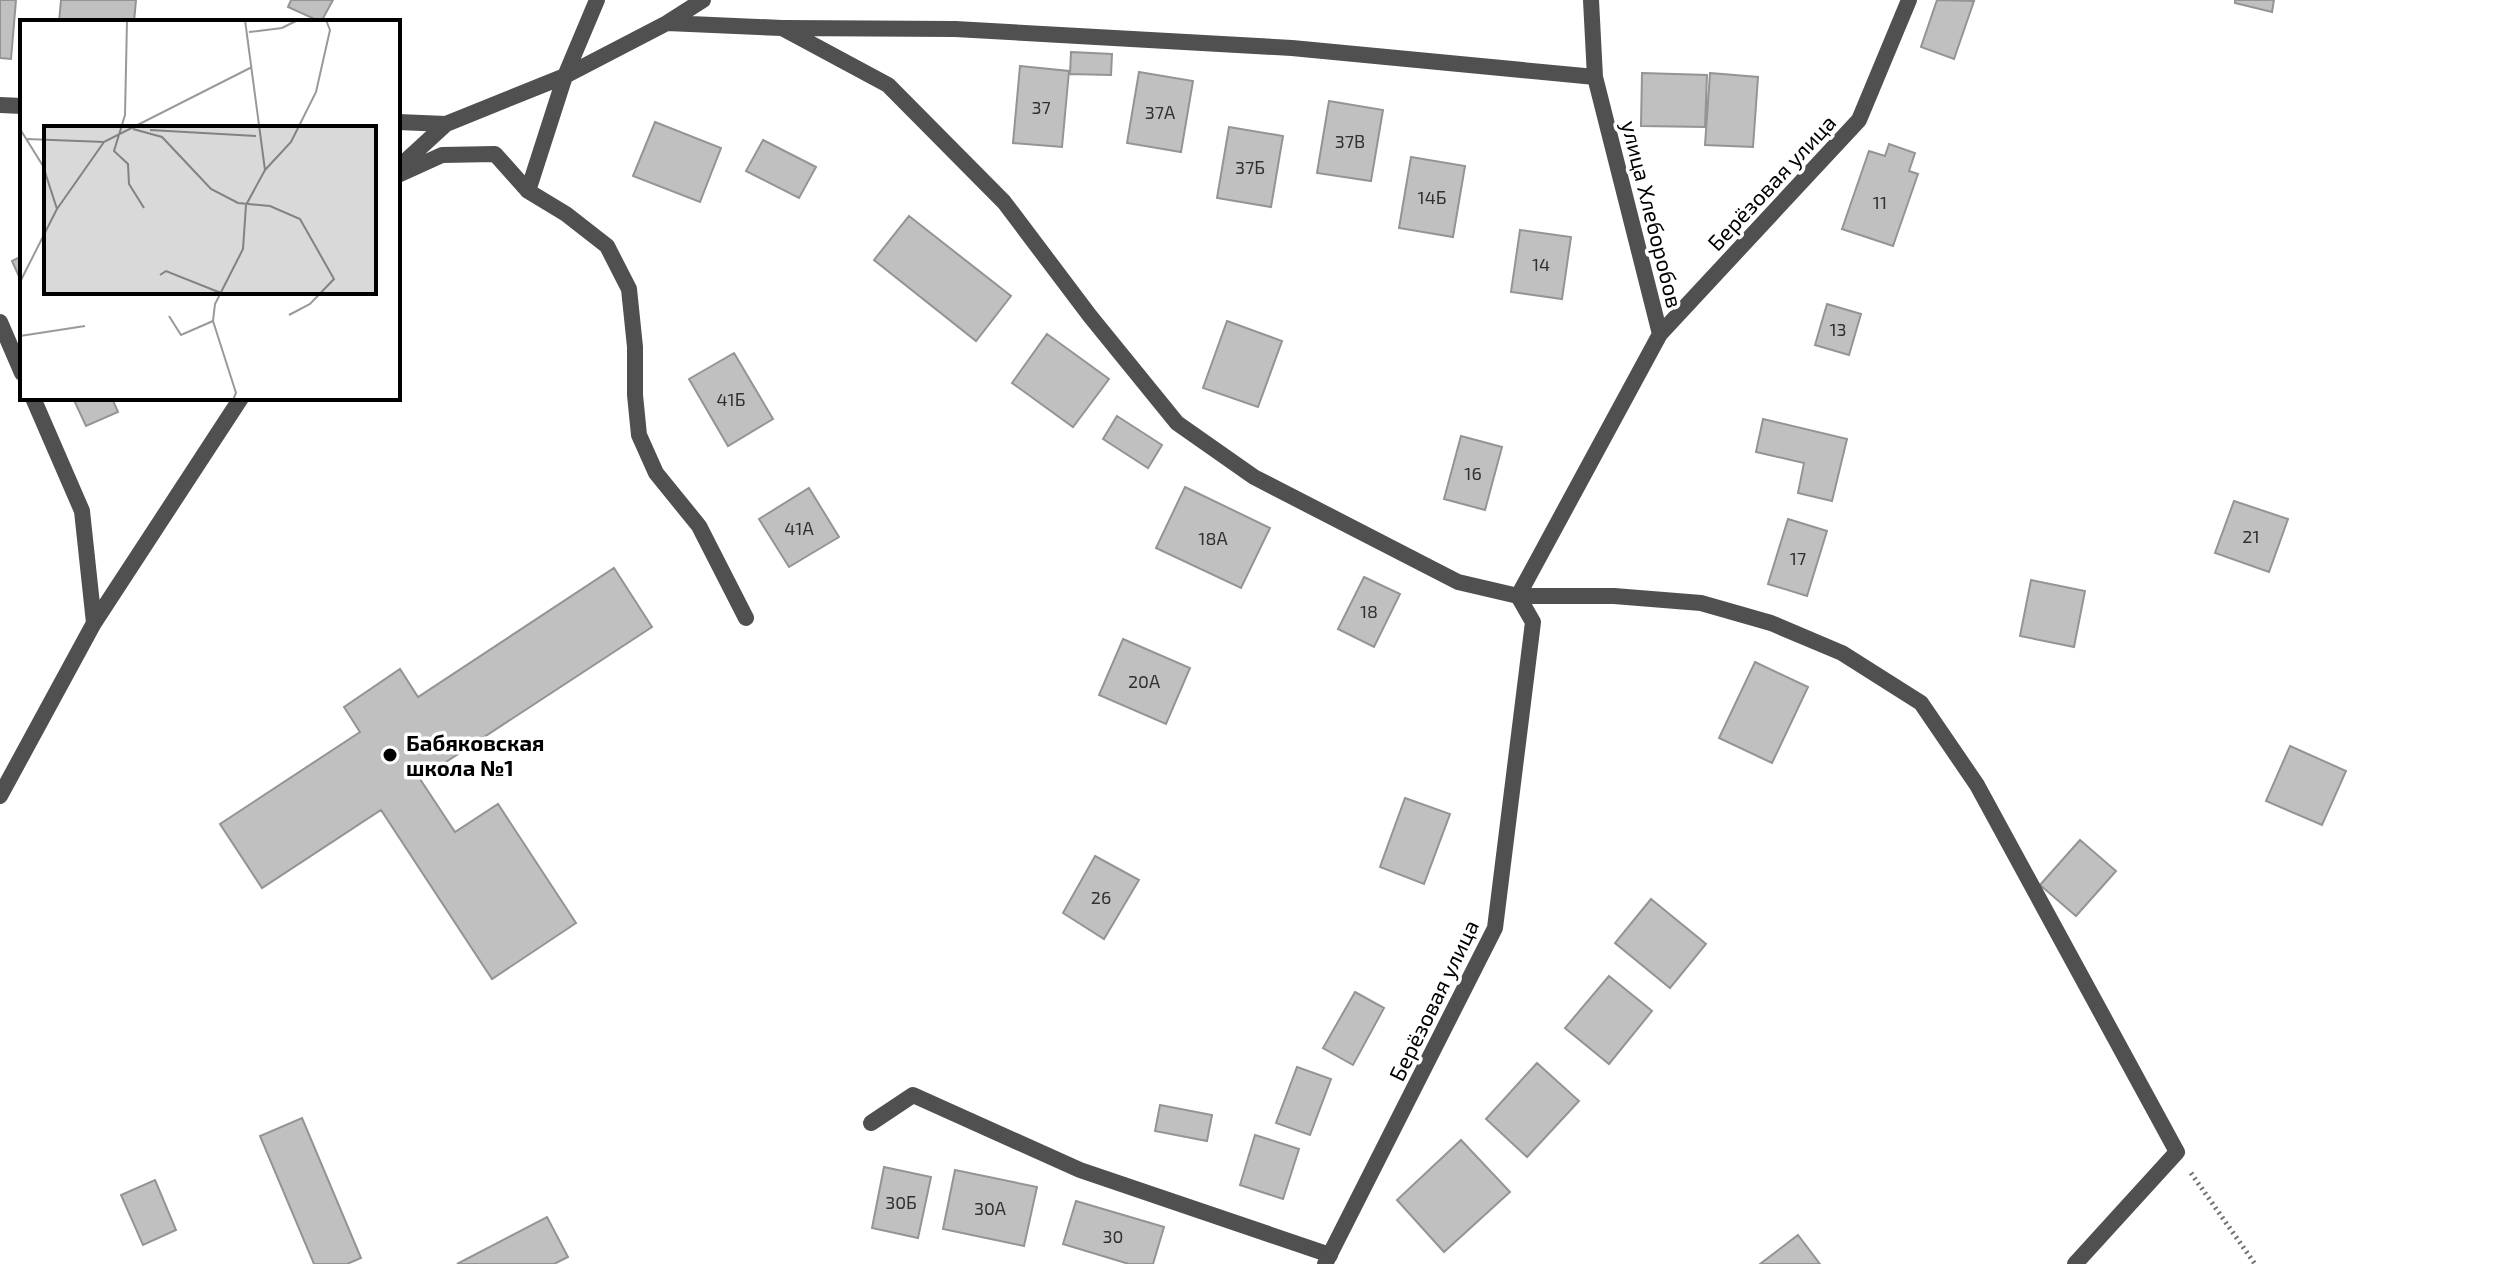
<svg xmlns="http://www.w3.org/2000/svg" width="2495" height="1264" font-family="'Exo 2',sans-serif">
<rect width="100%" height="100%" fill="#fff"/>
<!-- building -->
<path fill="#c0c0c0" stroke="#949494" stroke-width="2" d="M0,0H16L11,59L0,58Z
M61,0H136L134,22H59Z
M291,0H333L321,22L288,7Z
M1937,0L1974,1L1954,59L1921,47Z
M2235,0H2274L2272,12L2235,3Z
M1071,52L1112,54L1111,75L1070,74Z
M1020,66L1069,71L1062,147L1013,143Z
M1139,72L1193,81L1181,152L1127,143Z
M1642,73L1707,75L1705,127L1641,126Z
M1710,73L1758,77L1753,147L1705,145Z
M1329,101L1383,110L1371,181L1317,173Z
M655,122L721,148L700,202L633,176Z
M1229,127L1283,136L1271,207L1217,198Z
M763,140L816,167L799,198L746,171Z
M1889,144L1915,153L1909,171L1918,174L1893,246L1842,229L1869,151L1885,156Z
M1411,157L1465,166L1453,237L1399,228Z
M909,216L1011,296L976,341L874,260Z
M1520,230L1571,237L1562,299L1511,292Z
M22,256V283L12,261Z
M1827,304L1861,314L1849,355L1815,345Z
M1227,321L1282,341L1258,407L1203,388Z
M1047,334L1109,379L1073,427L1012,383Z
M734,353L773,419L728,446L689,379Z
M73,398H112L118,412L86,426Z
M1117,416L1162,445L1148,468L1103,439Z
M1763,419L1847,439L1832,501L1798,493L1804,463L1756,452Z
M1461,436L1502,447L1485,510L1444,499Z
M1185,487L1270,528L1241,588L1156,548Z
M809,488L839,537L789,567L759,519Z
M2234,501L2288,519L2269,572L2215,553Z
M1788,519L1827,531L1807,596L1768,584Z
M614,568L652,627L420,779L455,832L498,804L576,923L492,979L381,810L262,888L220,824L360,732L344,707L400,669L418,697Z
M1364,577L1400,594L1374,647L1338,629Z
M2031,580L2085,591L2074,647L2020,636Z
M1123,639L1190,668L1166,724L1099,695Z
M1755,662L1808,687L1772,763L1719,738Z
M2290,746L2346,771L2322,825L2266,801Z
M1405,798L1450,814L1424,884L1380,867Z
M2080,840L2116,871L2076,916L2040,885Z
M1095,856L1139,880L1104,939L1063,913Z
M1651,899L1706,944L1670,988L1615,943Z
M1609,976L1652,1011L1609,1064L1565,1028Z
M1355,992L1384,1008L1353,1065L1323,1048Z
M1537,1063L1579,1101L1527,1157L1486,1119Z
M1297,1067L1331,1079L1310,1135L1276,1123Z
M1160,1105L1212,1115L1207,1141L1155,1131Z
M302,1118L361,1258L347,1264H314L260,1136Z
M1255,1135L1299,1149L1283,1199L1240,1185Z
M1461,1140L1510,1192L1444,1252L1397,1200Z
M884,1167L931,1177L918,1238L872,1228Z
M955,1170L1037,1187L1024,1246L943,1229Z
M155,1180L176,1230L143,1245L121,1195Z
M1076,1201L1164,1227L1153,1264H1129L1063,1244Z
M547,1217L568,1257L554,1264H457Z
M1798,1235L1820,1264H1760Z"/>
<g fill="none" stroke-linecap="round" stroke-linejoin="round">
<!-- path -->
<path stroke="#727272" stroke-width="5" stroke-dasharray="2 4" stroke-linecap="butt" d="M2191,1173L2255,1264"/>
<!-- lane -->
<path stroke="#505050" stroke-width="16" d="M871,1123L913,1095L1080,1170L1330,1255"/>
<!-- street -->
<path stroke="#505050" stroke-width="16" d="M597,0L565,76L528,191L566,214L607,246L629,289L635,347V395L639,435L656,473L699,526L746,618
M667,23L782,28L888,85L1004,202L1090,316L1177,423L1254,477L1458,582L1518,596H1614L1701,603L1771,623L1842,653L1921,703L1977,785L2177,1152L2075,1264
M784,28L955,29L1292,48L1595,77
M0,105L22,106
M398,122L446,124L565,76L667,23L703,0
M398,168L446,124
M398,175L442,155L495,154L528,191
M0,322L22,373
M1660,334L1859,120L1909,0
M1518,596L1660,334L1595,77L1591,0
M94,623L241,398
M0,796L94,623L82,511L33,398
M1325,1264L1495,928L1533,622L1518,596"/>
</g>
<!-- markers -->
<circle fill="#000" stroke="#fff" stroke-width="3" cx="390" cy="755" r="8"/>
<g text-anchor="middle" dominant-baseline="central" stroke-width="7" stroke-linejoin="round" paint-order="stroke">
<!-- number labels -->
<g font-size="18" fill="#303030">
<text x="1041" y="107">37</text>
<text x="1160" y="112">37А</text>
<text x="1350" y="141">37В</text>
<text x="1250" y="167">37Б</text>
<text x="1432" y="197">14Б</text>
<text x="1880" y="202">11</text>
<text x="1541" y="264">14</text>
<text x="1838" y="329">13</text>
<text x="731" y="399">41Б</text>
<text x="1473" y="473">16</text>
<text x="799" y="528">41А</text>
<text x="2251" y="536">21</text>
<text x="1213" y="538">18А</text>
<text x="1798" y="558">17</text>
<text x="1369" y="611">18</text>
<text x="1144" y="681">20А</text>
<text x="1101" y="897">26</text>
<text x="901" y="1202">30Б</text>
<text x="990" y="1208">30А</text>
<text x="1113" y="1236">30</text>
</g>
<!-- street labels -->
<g font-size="22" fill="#000" stroke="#fff">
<text transform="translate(1771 182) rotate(-47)">Берёзовая улица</text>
<text transform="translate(1653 214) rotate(76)">улица Хлеборобов</text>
<text transform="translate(1433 1000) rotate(-64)">Берёзовая улица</text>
</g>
<!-- poi labels -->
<g font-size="22" font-weight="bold" fill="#000" stroke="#fff" text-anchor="start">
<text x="406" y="742">Бабяковская<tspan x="406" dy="25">школа №1</tspan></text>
</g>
</g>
<!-- overview -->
<g transform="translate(20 20)">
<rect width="380" height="380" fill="#fff"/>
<path fill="none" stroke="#999" stroke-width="2" d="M107,0L105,95L94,131L108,144L109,164L124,188M225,0L245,150L226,185M229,12L262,8L278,0M0,109L23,146L37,189L0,262M113,109L142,117L191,169L218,183L250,186L280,199L314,259L290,284L269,295M130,110L236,116M7,119L84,122L232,47M245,150L271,122L296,72L310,10L306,0M37,189L84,122M140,255L146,251L201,273M149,296L161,315L193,301M0,316L65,306M213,380L216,373L193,301L195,284L223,229L226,185"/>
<path fill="#000" fill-opacity="0.15" stroke="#000" stroke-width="4" d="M24,106H356V274H24Z"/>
<rect width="380" height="380" fill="none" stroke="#000" stroke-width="4"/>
</g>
</svg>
